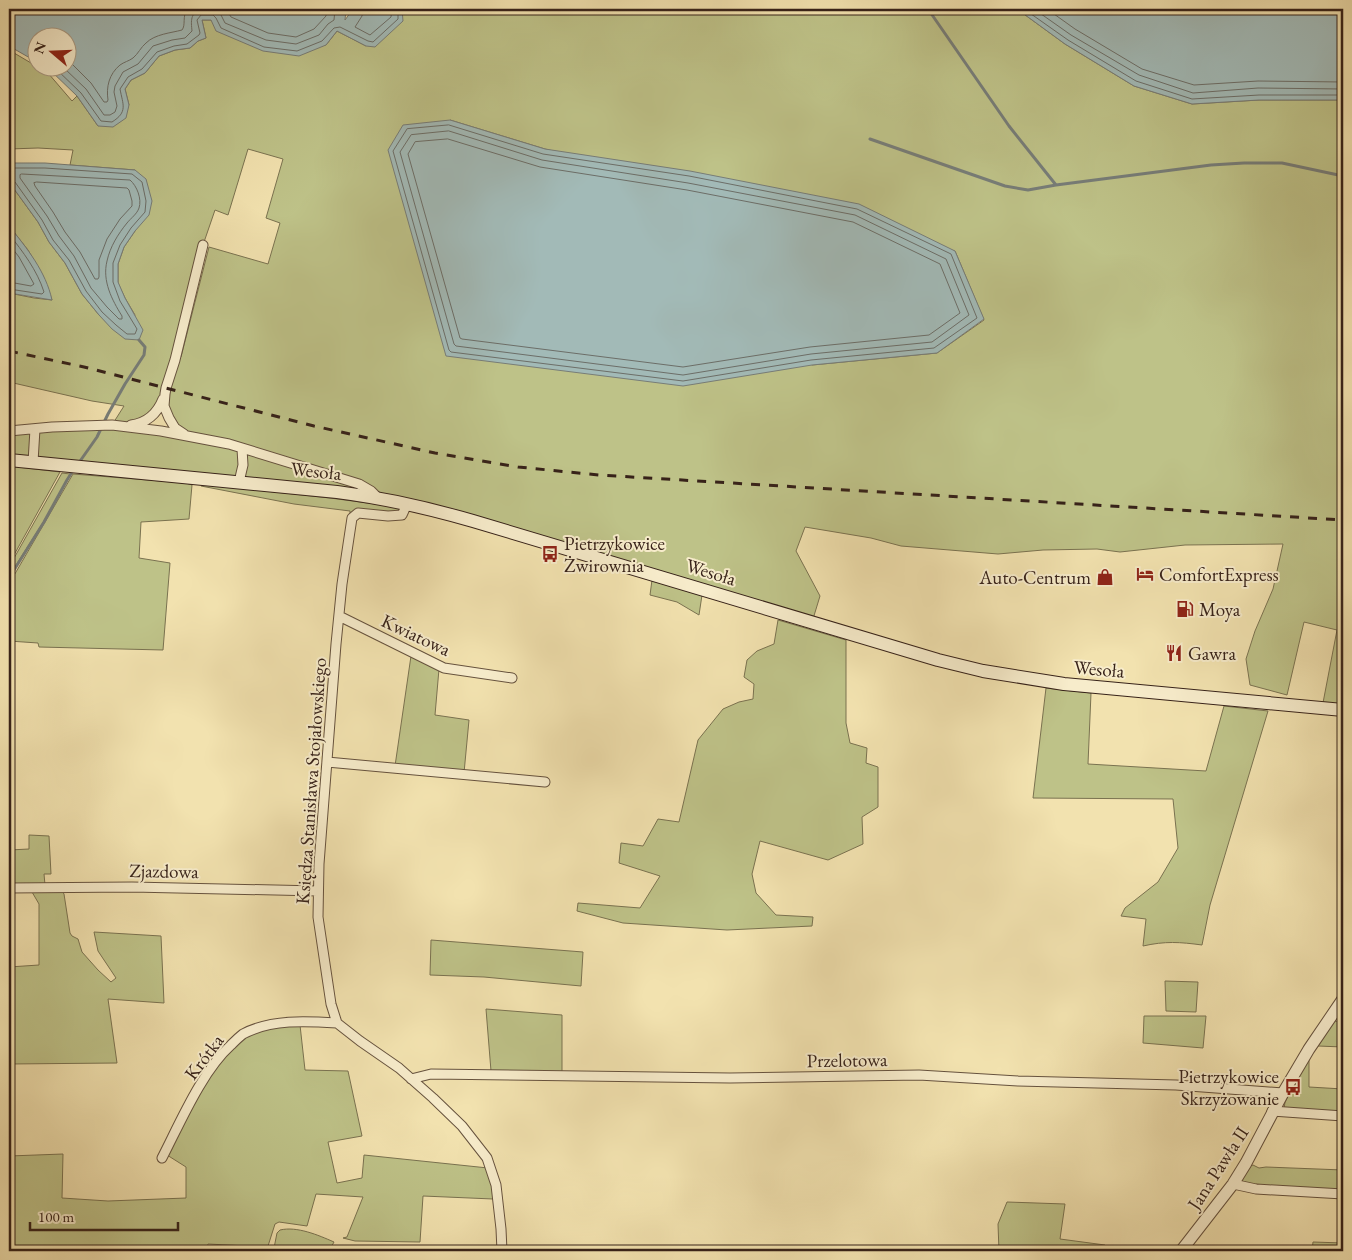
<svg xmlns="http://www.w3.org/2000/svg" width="1352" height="1260" font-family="'EB Garamond',serif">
<rect width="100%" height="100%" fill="#f2e2af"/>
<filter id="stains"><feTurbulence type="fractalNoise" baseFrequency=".004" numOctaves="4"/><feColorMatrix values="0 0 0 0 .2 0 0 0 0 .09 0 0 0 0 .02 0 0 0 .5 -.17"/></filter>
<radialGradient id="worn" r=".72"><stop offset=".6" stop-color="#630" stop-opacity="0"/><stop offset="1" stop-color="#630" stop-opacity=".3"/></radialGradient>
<!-- green -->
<path fill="#bec288" stroke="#7a7250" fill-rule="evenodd" d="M402,9H1017L1065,44L1134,86L1192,104L1259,100H1343V710L1322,708L1337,630L1304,622L1287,695L1250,685L1246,659L1255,631L1273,589L1283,544L1185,545L1120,552L1097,549L1043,550L998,554L901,546L871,538L805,527L796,551L820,596L813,619L407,504L9,460V431L112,425L124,406L92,401L9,382V293L34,298L52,300L43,276L28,250L9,226V182L38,222L49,242L65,263L82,294L99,315L126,339L135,315L125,298L118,283V264L124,247L135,231V170L70,165L73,150L38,148L9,149V50L48,73L72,101L77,96L98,126L129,105L125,89L131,80L145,73L159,56L175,50L190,48L198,41L206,38L202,20H211L326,45L337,31L366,46L403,11ZM450,120L545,149L955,251L984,320L937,353L812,365ZM248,149L283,159L266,218L280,223L268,264L209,247L181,357L175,359L203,245L215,210L228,215ZM160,408L187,436L139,424Z
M9,466L60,472L9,564Z
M62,473L70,474L44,521L9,576V567Z
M73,474L186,483L192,485L189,519L141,522L139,558L170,563L163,650L39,647L38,643L9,641V584Z
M202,484L330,498L398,507L400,510L398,513L350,515V511L294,504L201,486Z
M652,580L702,595L699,615L677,602L650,595Z
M778,620L846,640V723L850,743L867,748L866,763L878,767V807L862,817L863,844L828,860L760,841L752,874L756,893L776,915L813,917L812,926L727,930L623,923L577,911L578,903L640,908L660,876L619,863L621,843L643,846L658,819L679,822L698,740L723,709L739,702L753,699L754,684L744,677L747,660L757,651L774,644Z
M411,656L439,669L435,715L469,720L464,773L395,766Z
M1046,688L1091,693L1088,764L1206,771L1224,706L1268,711L1210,905L1202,945C1180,942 1165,941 1143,946L1146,919L1121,916L1125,908L1158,882L1178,848L1173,799L1033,798Z
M29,835L49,836L51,874H44L45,885H9V850L29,849Z
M62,891L64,894L70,933L72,936L78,939L82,952L98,970L111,982L116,978L98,951L94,932L161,936L164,1003L108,999L117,1063L9,1064V967L39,965V904L32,892Z
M431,940L583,952L581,986L484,977L430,975Z
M1165,981L1198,982L1196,1012L1166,1011Z
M486,1009L562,1015V1072L491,1071Z
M1144,1016H1206L1203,1048L1143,1043Z
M1334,1021L1343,1022V1047L1318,1046Z
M300,1025L305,1070L348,1071L362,1136L328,1142L337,1183L362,1178L364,1155L488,1168L494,1187L493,1199L423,1196L420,1242L355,1241L343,1238L347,1237L363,1197L316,1194L307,1226L279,1222L275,1224L268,1246L274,1248L277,1233L280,1230C297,1226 318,1235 334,1242L329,1251H267V1247L208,1244L206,1251H9V1156L63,1154L62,1198L108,1201L186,1198V1167L167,1155L199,1092L223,1055L242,1037L270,1026Z
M1309,1055V1087L1343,1089V1114L1284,1109L1285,1102Z
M1253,1165L1259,1168L1266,1167L1343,1170V1191L1257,1187L1242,1182L1243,1178L1250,1166Z
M1007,1202L1065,1204L1060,1239L1105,1245L1104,1251H999L998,1224Z
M1313,1242L1343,1243V1251H1312Z"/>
<!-- water -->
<path fill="#a2bab7" stroke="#777d78" d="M9,9H346L345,20L353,9H402L403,21L375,47L366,46L337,31L326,45L299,56L263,51L216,31L211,20H202L206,38L198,41L190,48L175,50L159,56L145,73L131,80L125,89L129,105L126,118L113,127L98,126L77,96L48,68H68V38H38L37,62L9,46Z
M1017,9H1343V100H1259L1192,104L1134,86L1065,44Z
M450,120L545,149L690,171L859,204L955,251L984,319L937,353L812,365L683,386L446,356L388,150L403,125Z
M9,163H45L135,170L146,179L152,201L149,215L135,231L124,247L118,264V282L125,298L143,330L139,340L125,339L112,329L99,315L82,294L65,263L49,242L38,222L9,182Z
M9,226C27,248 46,272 52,300L9,293Z"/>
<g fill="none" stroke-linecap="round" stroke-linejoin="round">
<!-- shore -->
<path stroke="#6c6e68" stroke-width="1" d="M214,9L220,13L225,23L266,40L296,44L319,35L328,24L334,20L335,9
M226,9L231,17L268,33L296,37L314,29L326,16L327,9
M363,9L362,16L355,27L370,35L391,17L392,9
M1024,9L1068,40L1136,81L1192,99L1259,95H1343
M1034,9L1071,35L1139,75L1193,93L1258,88L1343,89
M1047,9L1075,29L1142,69L1194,85L1258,81L1343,82
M68,60L91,83L104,102H107L108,100C106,87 109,74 120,65C124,62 129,61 133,58C138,54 141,47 146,43C155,34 171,33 182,30C186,25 182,17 187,9
M55,68L81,93L101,121L112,122C128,112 123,105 120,89L128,77L142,69L157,52L174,46L187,44L199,35L200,33L197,20L201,15H213L216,18L221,28L264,47L297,51L322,41L334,28L340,27L368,41L373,42L398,19V9
M64,68L86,89L104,115H110L115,112L117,106L114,92L115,86L123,72L138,64L153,46L172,40L185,38L192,31C191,21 190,13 201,9
M449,125L543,154L689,176L857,209L951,254L977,318L934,348L811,360L683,381L451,352L449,350L393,151L407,129Z
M449,131L542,160L688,183L855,215L946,259L969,315L932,342L811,354L683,375L456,346L454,344L400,152L411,135Z
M448,139L540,167L687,190L853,222L940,264L960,313L929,335L810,347L683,367L462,339L460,338L408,154L415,142Z
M9,168H45L132,174L142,182L146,201L145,212L131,228L120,245L113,263V282L120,301L137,329L135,334H127L116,325L102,312L86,291L69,260L53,240L42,220L15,182L9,180
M22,174L130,180C137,186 142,199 139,208C137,214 131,218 127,223C118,234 110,247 107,261C102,281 112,300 122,316V319H119L107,307L91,288L74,256L59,236L47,216L20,178V175Z
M37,182L127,188L129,190L132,201V206L120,219L107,239L99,260V277L98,279H95L80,252L65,232L53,212L35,186L34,183Z
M9,234C23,252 37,270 44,292L42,294L9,289
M9,244L19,257L34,284L31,286L9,282"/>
<!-- stream -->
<path stroke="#777d78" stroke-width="3" d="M928,9L1009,126L1056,185
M870,139L1005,186L1028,190L1056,185L1211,165L1244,163H1282L1343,176
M78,464L97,437L108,414L125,384L144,355L145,347L139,340
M9,578L44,522L67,480L74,469"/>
<!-- minor casing -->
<g stroke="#66523e" stroke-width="11">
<path id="minor" d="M131,425C147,423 157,414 163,399
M9,431L52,427L112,425L161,431L229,444L359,484L371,491L377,497
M184,434L175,428L169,418L164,406L165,394L166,388L175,360L203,245
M33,462L35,429
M239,482L243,465L242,449
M407,504L402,515L388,516L358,513L352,518L342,584L336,644L319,864L318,917L331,1004L337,1023L360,1041L399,1068L433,1098L462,1126L487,1158L496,1185L501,1229L502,1251
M339,616L444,668L512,678
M327,762L545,782
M9,888L132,887L318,891
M411,1079L431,1074L730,1078L919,1075L1018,1081L1176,1085L1283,1093
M1272,1111L1343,1116
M162,1158C180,1123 202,1071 231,1045C235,1041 239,1037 243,1034C271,1019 306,1021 337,1023
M1233,1184L1256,1189L1343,1194"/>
</g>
<!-- tertiary casing -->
<g stroke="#66523e" stroke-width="13">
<path id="tertiary" d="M1181,1251L1233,1184L1246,1163L1283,1093L1309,1049L1343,999"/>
</g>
<!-- secondary casing -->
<g stroke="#372219" stroke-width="14">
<path id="secondary" d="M9,460L337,492C384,498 428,508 473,521L938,660L983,671L1064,684L1343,710"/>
</g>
<!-- minor -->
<use href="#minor" stroke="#f7eccb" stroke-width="9"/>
<!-- tertiary -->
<use href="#tertiary" stroke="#f7eccb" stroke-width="11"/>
<!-- secondary -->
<use href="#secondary" stroke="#f7eccb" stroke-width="12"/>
<!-- rail -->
<path stroke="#372219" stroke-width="3" stroke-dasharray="9 9" stroke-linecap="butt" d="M9,351L84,367L314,426L435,453L518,467L599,475L1343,520"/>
</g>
<!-- icons -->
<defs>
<g id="bus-bare" transform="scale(1.35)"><path d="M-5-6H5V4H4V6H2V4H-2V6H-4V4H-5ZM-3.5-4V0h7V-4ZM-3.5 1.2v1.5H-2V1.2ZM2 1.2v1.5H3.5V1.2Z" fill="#8f2418" stroke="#f7eccb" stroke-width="2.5" paint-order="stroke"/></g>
<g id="hotel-bare" transform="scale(1.35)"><path d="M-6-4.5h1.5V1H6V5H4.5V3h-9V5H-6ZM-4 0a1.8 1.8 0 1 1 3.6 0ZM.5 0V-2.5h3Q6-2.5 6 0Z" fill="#8f2418" stroke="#f7eccb" stroke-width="2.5" paint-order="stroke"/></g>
<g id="shop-bare" transform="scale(1.35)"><path d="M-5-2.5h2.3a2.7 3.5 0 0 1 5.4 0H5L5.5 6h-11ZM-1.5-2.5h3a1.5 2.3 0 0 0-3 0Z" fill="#8f2418" stroke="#f7eccb" stroke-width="2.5" paint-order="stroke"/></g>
<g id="fuel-bare" transform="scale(1.35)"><path d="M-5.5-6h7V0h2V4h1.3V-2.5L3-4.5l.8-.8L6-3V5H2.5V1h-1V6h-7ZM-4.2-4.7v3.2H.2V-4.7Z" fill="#8f2418" stroke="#f7eccb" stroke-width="2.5" paint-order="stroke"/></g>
<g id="restaurant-bare" transform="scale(1.35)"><path d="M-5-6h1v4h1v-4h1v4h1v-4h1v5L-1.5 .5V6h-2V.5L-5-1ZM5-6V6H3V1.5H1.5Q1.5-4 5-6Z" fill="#8f2418" stroke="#f7eccb" stroke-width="2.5" paint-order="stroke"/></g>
</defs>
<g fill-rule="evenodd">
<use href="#bus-bare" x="550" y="554"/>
<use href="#hotel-bare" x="1145" y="574"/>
<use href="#shop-bare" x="1105" y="577"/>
<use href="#fuel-bare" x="1185" y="609"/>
<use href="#restaurant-bare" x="1174" y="653"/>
<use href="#bus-bare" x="1293" y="1087"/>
</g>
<g text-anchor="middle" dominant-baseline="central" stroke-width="4" stroke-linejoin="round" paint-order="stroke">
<!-- street labels -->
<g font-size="19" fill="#372219" stroke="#f7eccb">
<text transform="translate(316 471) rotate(6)">Wesoła</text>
<text transform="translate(711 572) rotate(17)">Wesoła</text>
<text transform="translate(416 635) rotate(25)">Kwiatowa</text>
<text transform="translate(1099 669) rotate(5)">Wesoła</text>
<text transform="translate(311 781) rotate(-86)">Księdza Stanisława Stojałowskiego</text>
<text transform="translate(164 871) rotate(1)">Zjazdowa</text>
<text transform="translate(204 1057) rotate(-53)">Krótka</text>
<text transform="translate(847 1060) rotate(-1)">Przelotowa</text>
<text transform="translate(1218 1168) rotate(-57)">Jana Pawła II</text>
</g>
<!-- poi labels -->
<g font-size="19" fill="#372219" stroke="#f7eccb" text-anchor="start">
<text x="564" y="543">Pietrzykowice<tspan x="564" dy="22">Żwirownia</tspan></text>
<text x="1159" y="574">ComfortExpress</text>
<text x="1091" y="577" text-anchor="end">Auto-Centrum</text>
<text x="1199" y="609">Moya</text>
<text x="1188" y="653">Gawra</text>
<text x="1279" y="1076" text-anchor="end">Pietrzykowice<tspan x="1279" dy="22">Skrzyżowanie</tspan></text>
</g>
</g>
<!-- margin -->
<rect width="1352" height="1260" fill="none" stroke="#f2e2af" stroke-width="30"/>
<rect x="10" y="10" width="1332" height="1240" fill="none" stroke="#372219" stroke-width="2.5"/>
<rect x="15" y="15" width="1322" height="1230" fill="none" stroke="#372219"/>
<!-- north arrow -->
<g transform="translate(52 52) rotate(289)"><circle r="24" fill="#f7eccb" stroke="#aa9b84"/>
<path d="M0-4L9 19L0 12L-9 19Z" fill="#8f2418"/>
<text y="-8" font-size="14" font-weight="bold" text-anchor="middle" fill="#372219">N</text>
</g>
<!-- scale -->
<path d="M30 1222v8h148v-8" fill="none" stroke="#372219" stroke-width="2.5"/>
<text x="38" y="1222" font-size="15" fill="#372219" stroke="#f7eccb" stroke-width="4" paint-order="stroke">100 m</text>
<rect width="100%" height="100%" filter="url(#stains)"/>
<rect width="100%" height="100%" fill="url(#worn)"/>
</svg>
